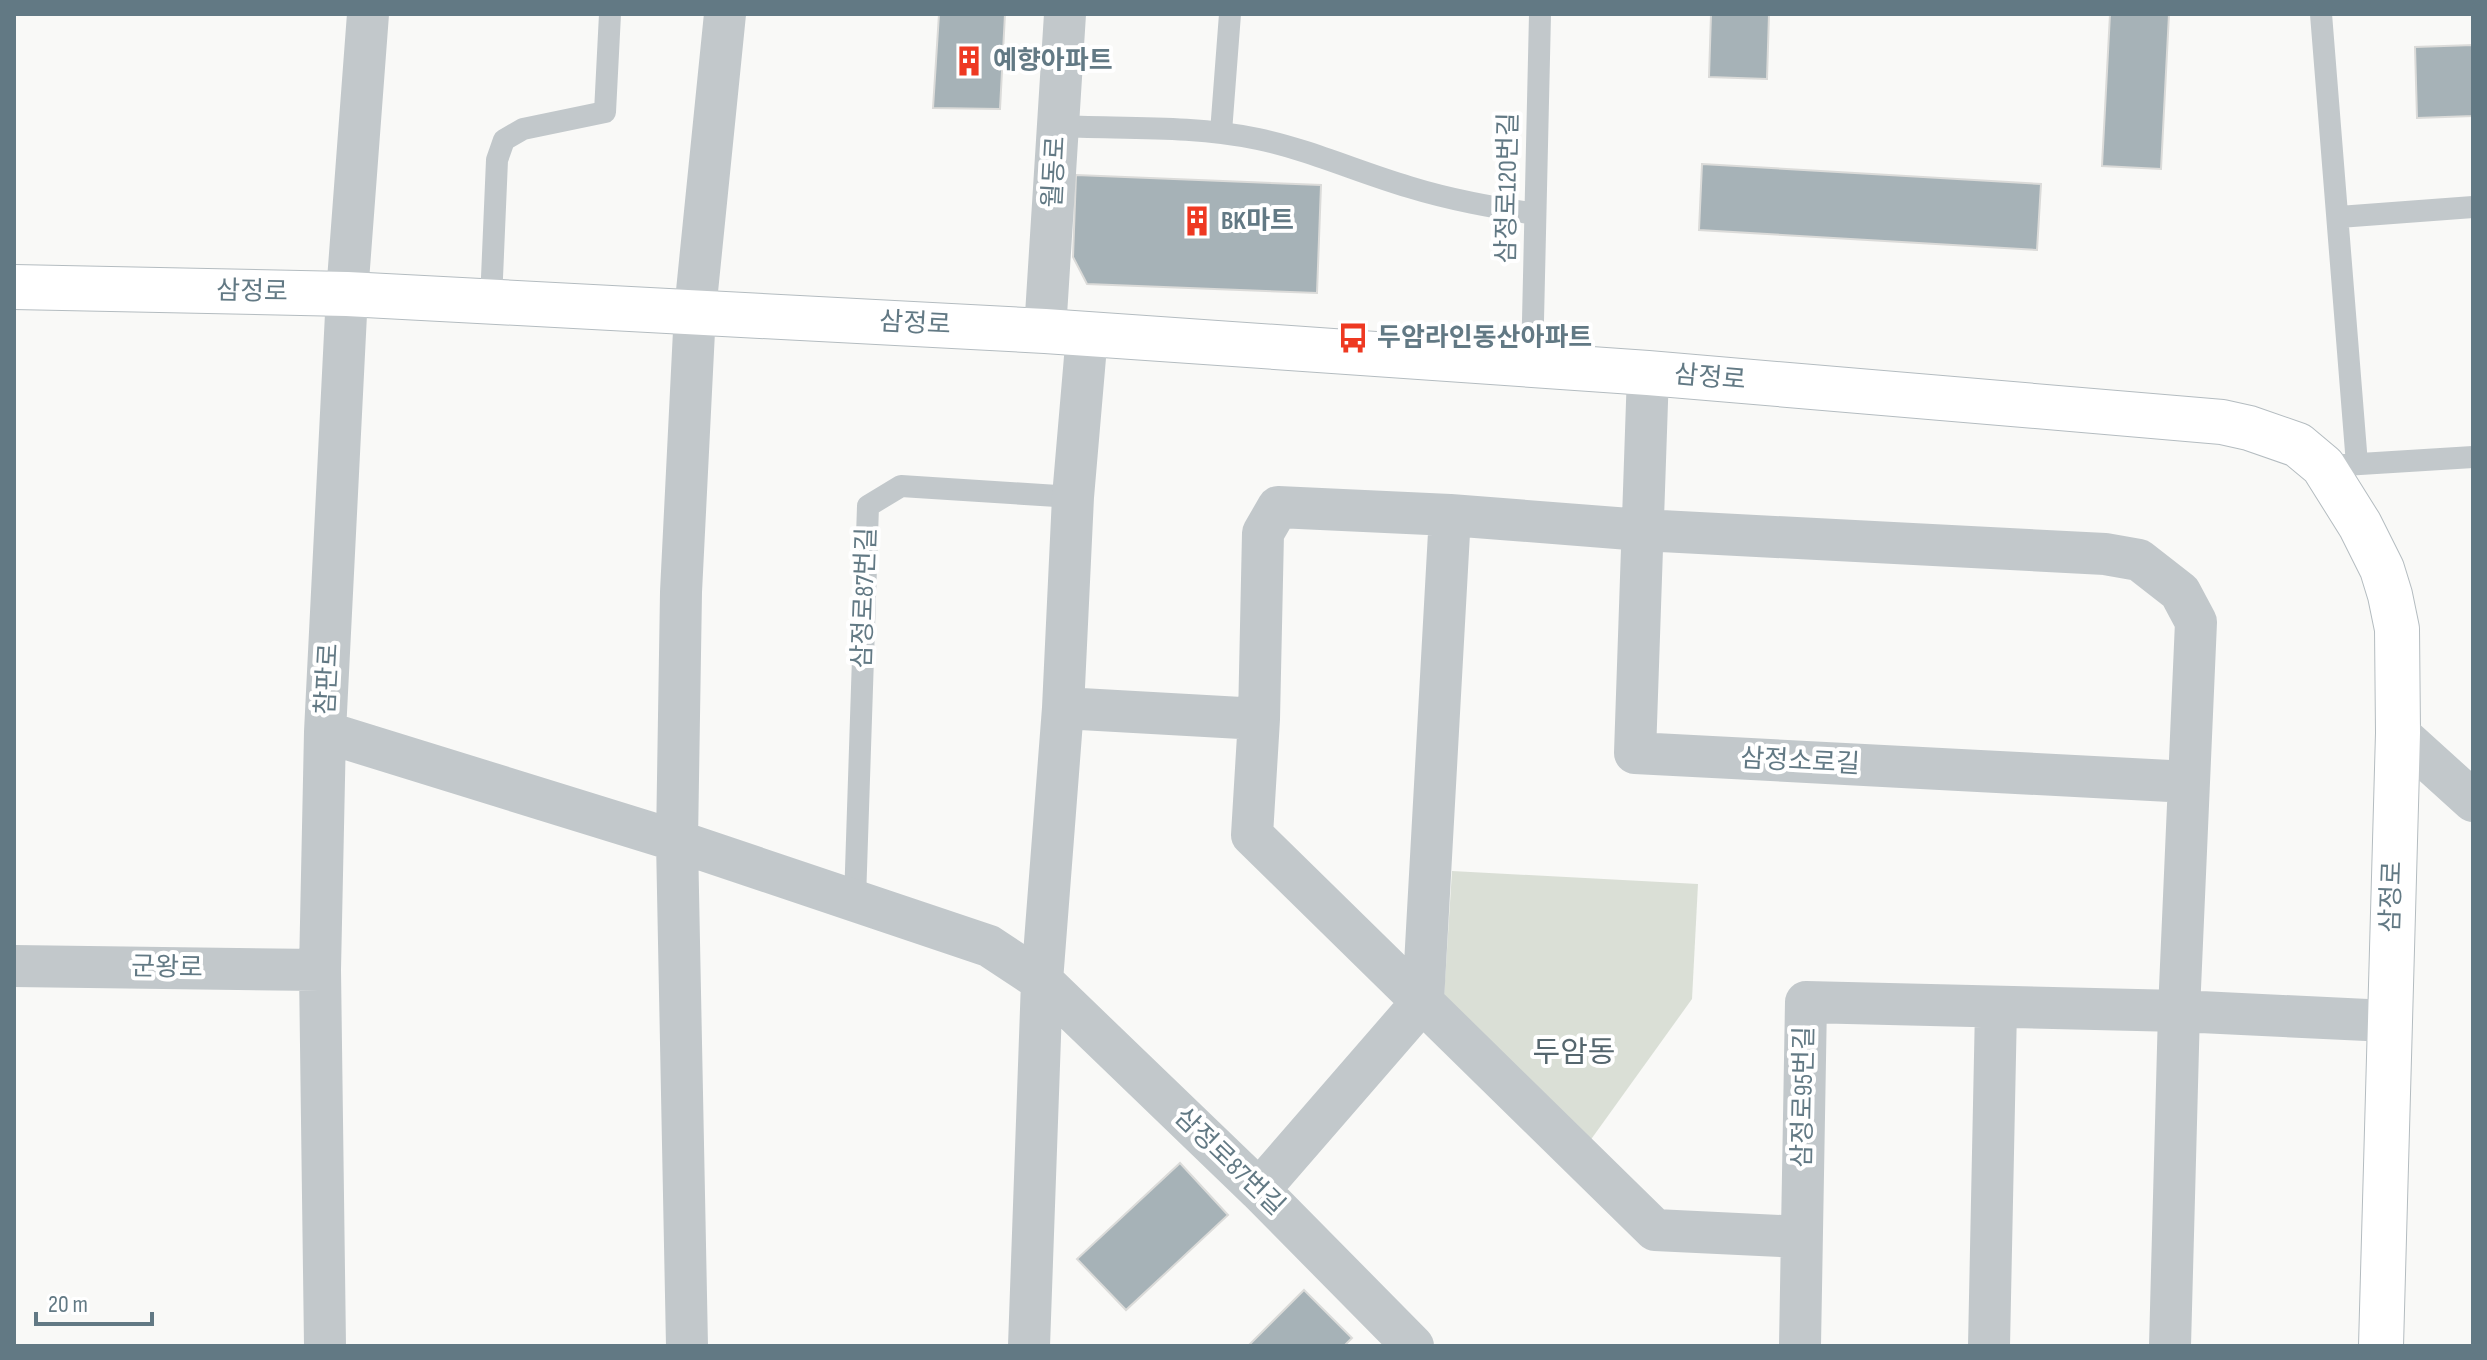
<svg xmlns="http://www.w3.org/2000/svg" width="2487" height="1360" font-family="'Sofia Sans Condensed','Noto Sans KR',sans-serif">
<rect width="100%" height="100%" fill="#f9f9f7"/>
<!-- green -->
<path fill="#dadfd6" d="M1452,871L1698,884L1692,999L1587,1145L1444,997Z"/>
<!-- building -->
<path fill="#a6b2b7" stroke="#dbdbd9" stroke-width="2" d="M939,14H1005L1000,109L933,108Z
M1711,14H1769L1767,79L1709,77Z
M2110,14H2169L2161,169L2102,166Z
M2473,45V116L2417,118L2415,47Z
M1702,164L2041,184L2037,250L1699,230Z
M1076,175L1321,185L1317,293L1087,284L1073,257Z
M1180,1163L1228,1215L1126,1310L1077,1259Z
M1304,1290L1352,1338L1344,1346H1248Z"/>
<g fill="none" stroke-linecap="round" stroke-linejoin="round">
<!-- secondary casing -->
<g stroke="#b4bcc0" stroke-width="46">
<path id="secondary" d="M14,287L347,294L1045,331L1648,373L2222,422L2249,428L2298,445L2323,466L2360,525L2382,569L2390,595L2397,629L2398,733L2381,1346"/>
</g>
<!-- lane -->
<path stroke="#c2c8cb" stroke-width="22" d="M2321,14L2357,464
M1057,126C1123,129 1193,125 1258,139C1310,150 1358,172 1409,187C1451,200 1492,207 1535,214
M1221,132L1230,14
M2339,217L2473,207
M491,301L497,160L504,140L523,129L605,112L610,14
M1532,364L1540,14
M2344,465L2473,457
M855,900L868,506L901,486L1073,497"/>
<!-- street -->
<path stroke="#c2c8cb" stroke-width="42" d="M1045,331L1065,14
M1648,373L1635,753L2189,782
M1063,708L1259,719
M325,732L677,841L989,946L1042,981L1259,1190L1413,1346
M2398,733L2473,801
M14,966L320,970
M1259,1190L1423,1001L1450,515
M1801,1237L1655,1230L1252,835L1259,719L1263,533L1278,507L1450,515L1642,530L2105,554L2139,560L2180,592L2196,622L2179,1011L2170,1346
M325,1346L320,970L325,732L347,294L368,14
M687,1346L677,841L681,592L695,311L725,14
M1029,1346L1042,981L1063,708L1073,497L1087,334
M1800,1346L1806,1002L2179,1011L2388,1021
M1989,1346L1996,1008"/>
<!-- secondary -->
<use href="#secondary" stroke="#fff" stroke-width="44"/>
</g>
<!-- icons -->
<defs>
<g id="building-bare" transform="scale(2.4)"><path d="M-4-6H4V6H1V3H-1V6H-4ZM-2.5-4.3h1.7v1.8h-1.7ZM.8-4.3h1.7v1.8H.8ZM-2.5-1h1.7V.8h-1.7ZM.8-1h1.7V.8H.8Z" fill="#ee3922" stroke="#fff" stroke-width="2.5" paint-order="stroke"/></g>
<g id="bus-bare" transform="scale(2.4)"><path d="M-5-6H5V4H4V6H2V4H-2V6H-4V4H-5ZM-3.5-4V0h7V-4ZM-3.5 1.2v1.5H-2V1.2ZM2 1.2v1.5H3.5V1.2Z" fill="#ee3922" stroke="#fff" stroke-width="2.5" paint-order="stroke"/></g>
</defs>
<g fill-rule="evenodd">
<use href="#building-bare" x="969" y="61"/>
<use href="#building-bare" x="1197" y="221"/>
<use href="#bus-bare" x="1353" y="338"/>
</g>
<g text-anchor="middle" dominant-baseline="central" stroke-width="8" stroke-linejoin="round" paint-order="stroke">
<!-- poi labels -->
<g font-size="26" font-weight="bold" fill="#627984" stroke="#fff" text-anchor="start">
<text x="993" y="61">예향아파트</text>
<text x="1221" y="221">BK마트</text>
<text x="1377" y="338">두암라인동산아파트</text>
</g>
<!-- street labels -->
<g font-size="26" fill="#627984" stroke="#fff">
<text transform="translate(1055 172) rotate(-87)">월동로</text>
<text transform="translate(1508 188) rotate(-89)">삼정로120번길</text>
<text transform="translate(252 292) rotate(1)">삼정로</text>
<text transform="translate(915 324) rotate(3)">삼정로</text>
<text transform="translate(1710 378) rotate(5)">삼정로</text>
<text transform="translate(865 598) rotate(-88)">삼정로87번길</text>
<text transform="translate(328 679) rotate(-87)">참판로</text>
<text transform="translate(1800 762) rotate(3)">삼정소로길</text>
<text transform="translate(2392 897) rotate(-88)">삼정로</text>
<text transform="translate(167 968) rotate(1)">군왕로</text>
<text transform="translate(1804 1097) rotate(-89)">삼정로95번길</text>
<text transform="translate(1229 1162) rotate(44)">삼정로87번길</text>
</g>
<!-- quarter labels -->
<g font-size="30" fill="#55666e" stroke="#fff">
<text x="1574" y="1053">두암동</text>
</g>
</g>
<!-- border -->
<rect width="2487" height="1360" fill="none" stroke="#627984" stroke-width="32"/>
<!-- scale -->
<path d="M36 1312v12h116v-12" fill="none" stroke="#627984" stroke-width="4"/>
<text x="48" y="1312" font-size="24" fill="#627984" stroke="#ffffff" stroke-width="6" paint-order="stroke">20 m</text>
</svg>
